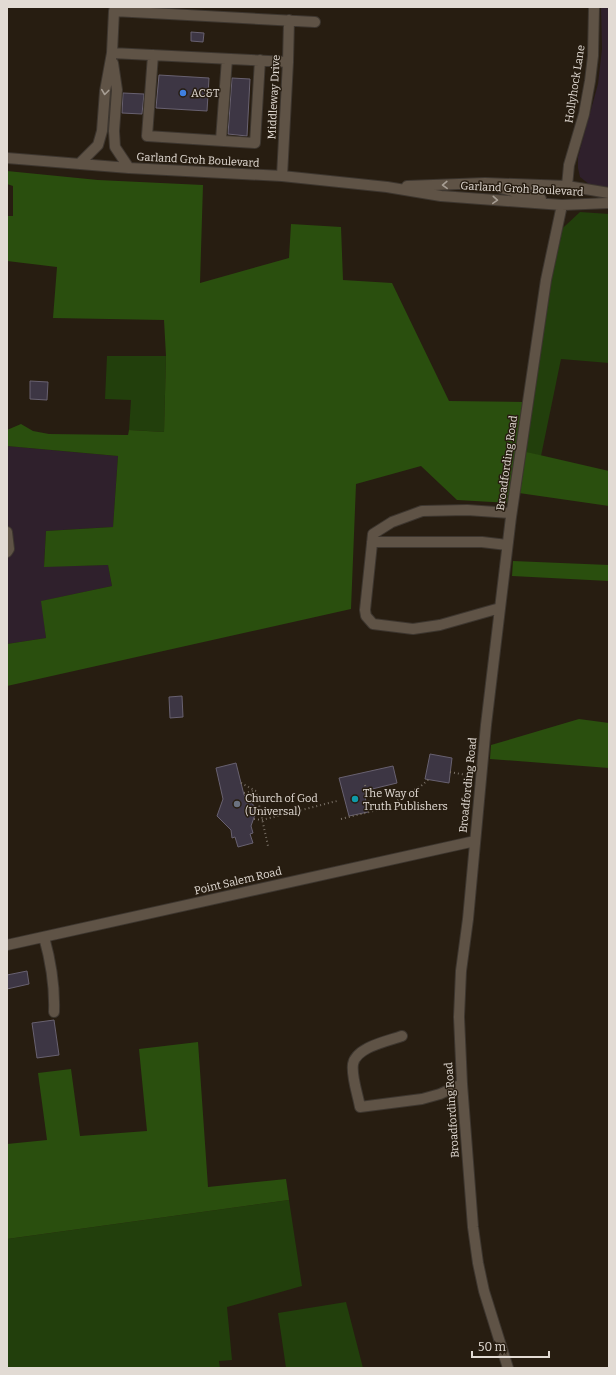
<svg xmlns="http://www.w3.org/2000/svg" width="616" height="1375" font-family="Bitter,serif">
<rect width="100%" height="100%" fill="#271d11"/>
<!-- commercial -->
<path fill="#2f202c" d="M601,7H609V187L590,185L580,177L578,168V157L598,84L602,49Z
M7,446L118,456L113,527L46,531L44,566L108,565L112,586L42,601L46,638L7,644Z"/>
<!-- green -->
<path fill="#223f0c" d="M580,212L609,214V363L561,359L541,456L518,450L551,239Z
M107,356H166L164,432L129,430L131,400L105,399Z
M289,1200L302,1286L227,1307L232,1360L219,1361L220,1368H7V1239Z
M346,1302L363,1368H286L278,1313Z"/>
<!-- forest -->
<path fill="#2a4f0e" d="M7,171L98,180L203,185L200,283L289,258L291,224L341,227L343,280L392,283L449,401L525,402L518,450L609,471V506L512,492L510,503L457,500L421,466L356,484L351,609L7,686V644L46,638L41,601L112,586L108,565L44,567L46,531L113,527L118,456L7,446V430L21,424L33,431L49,434L128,435L129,430L164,432L166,356L164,320L53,318L57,267L7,261V216H13V186L7,184Z
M513,561L609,565V581L512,576Z
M579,719L609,723V768L490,759L491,745Z
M198,1042L208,1187L286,1179L289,1200L7,1239V1144L47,1140L38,1073L71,1069L80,1136L147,1131L139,1049Z"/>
<!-- building -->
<path fill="#3d3644" stroke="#686170" d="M191,32L204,33L203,42L191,41Z
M159,75L209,78L207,111L156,108Z
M232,78L250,79L247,136L228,134Z
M123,93L144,94L142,114L122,113Z
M30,381L48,382L47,400L30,399Z
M182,696L183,717L170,718L169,697Z
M430,754L452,758L449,783L425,779Z
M236,763L244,795L257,809L251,826L253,833L250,834L253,843L238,847L235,837L232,838L231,830L217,816L223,799L216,768Z
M393,766L397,783L364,791L368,812L349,816L339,778Z
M27,971L29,984L7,989V975Z
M54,1020L59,1055L37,1058L32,1023Z"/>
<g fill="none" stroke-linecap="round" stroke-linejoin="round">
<!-- minor casing -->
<g stroke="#3d362f" stroke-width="12">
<path id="minor" d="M153,55L147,136L255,143L260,60
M288,62L112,53L114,11L315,22
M113,63L117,90L114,131L115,147L129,168
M221,140L227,59
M7,158L129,168L282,176L387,187L441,196L562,205L609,203
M79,164L98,145L102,131L105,91L112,53
M282,176L288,62L289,20
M407,186L485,183L567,186L609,193
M567,186L569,165L584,114L590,81L593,56L594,7
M501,188L541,199
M372,542H482L507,545
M7,552L9,549L7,532
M500,608L440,625L413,629L373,624L366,616L365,610L373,534L392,522L422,511L467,510L511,513
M44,937C51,962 55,985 54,1012
M7,945L475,841
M402,1036C388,1041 356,1047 353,1064C351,1076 358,1095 360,1107L422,1099L440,1094L462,1084
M508,1368L484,1291L478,1263L473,1227L462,1084L459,1017L461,971L468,919L486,725L511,517L546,280L562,205"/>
</g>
<!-- path -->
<path stroke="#776e64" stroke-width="2" stroke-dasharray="1 3" stroke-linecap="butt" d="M450,772L472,776
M241,783L256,791L268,846
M365,785L371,812
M244,793L254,791
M254,819L262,820L337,801
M341,819L385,808L421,786L429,779"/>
<!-- minor -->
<use href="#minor" stroke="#5f5346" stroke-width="10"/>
</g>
<!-- one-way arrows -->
<defs><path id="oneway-chevron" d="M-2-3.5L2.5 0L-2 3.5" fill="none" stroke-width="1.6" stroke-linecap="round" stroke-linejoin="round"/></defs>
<g stroke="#a79e94">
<use href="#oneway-chevron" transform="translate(105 92) rotate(97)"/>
<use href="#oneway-chevron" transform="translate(445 185) rotate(178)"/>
<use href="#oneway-chevron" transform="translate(495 200) rotate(4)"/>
</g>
<!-- markers -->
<circle fill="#3f7fe0" stroke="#271d11" stroke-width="1.5" cx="183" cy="93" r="4"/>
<circle fill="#0f9aa8" stroke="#271d11" stroke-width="1.5" cx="355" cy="799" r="4"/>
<circle fill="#6b7280" stroke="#271d11" stroke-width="1.5" cx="237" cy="804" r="4"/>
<g text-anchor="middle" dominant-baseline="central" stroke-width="3" stroke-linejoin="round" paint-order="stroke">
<!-- street labels -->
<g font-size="11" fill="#e2dbd4" stroke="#271d11">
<text transform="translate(575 84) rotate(-81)">Hollyhock Lane</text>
<text transform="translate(274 97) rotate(-87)">Middleway Drive</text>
<text transform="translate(198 160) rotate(3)">Garland Groh Boulevard</text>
<text transform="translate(522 189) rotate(3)">Garland Groh Boulevard</text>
<text transform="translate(507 463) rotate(-82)">Broadfording Road</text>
<text transform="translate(468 785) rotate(-84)">Broadfording Road</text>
<text transform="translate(238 881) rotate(-13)">Point Salem Road</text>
<text transform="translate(452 1110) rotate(-94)">Broadfording Road</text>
</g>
<!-- poi labels -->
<g font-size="11" fill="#e2dbd4" stroke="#271d11" text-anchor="start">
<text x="191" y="93">AC&amp;T</text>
<text x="363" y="793">The Way of<tspan x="363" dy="13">Truth Publishers</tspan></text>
<text x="245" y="798">Church of God<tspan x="245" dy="13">(Universal)</tspan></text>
</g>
</g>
<!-- border -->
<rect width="616" height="1375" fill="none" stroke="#e2dbd4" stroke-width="16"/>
<!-- scale -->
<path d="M472 1351v6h77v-6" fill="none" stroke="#e2dbd4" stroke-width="2"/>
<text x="478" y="1351" font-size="12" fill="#e2dbd4" stroke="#271d11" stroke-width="3" paint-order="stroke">50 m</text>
</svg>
